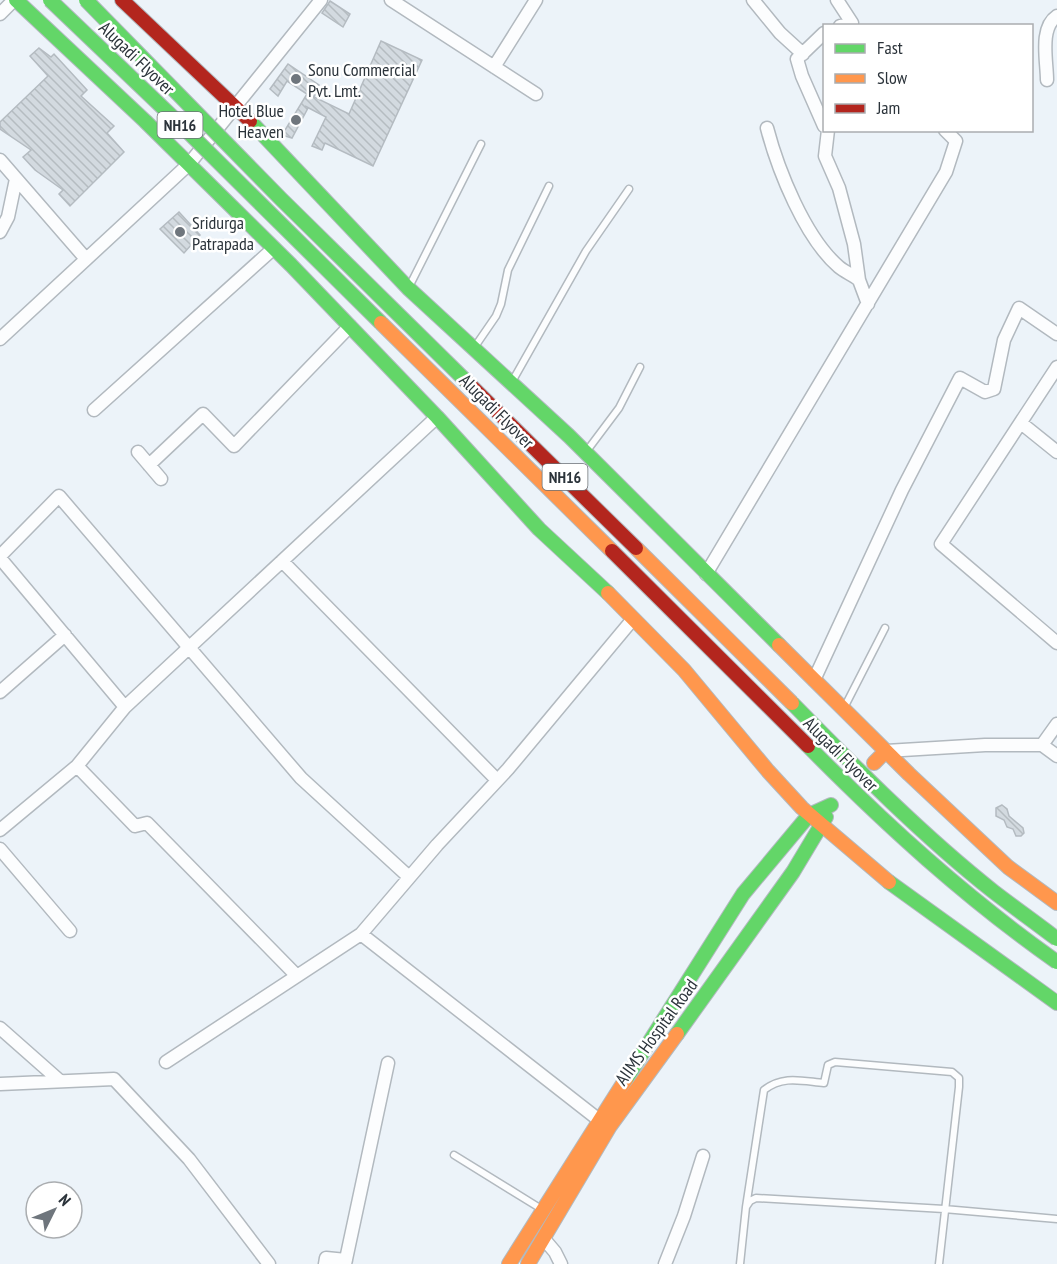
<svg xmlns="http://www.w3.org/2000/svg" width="1057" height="1264" font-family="'PT Sans Narrow',sans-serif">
<defs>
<pattern id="building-back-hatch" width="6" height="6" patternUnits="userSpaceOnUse" patternTransform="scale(1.5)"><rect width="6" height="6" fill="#d3dae0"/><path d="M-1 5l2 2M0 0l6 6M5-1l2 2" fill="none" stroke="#b5bcc1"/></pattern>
</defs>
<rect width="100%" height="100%" fill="#ecf3f9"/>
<!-- building -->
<path fill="url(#building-back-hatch)" stroke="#b4bbc1" stroke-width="1.5" d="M330,1L350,14L343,27L322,13Z
M381,41L422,60L373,166L325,143L322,150L312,146L326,117L305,106L308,108L292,138L282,135L307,94L287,81L278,96L270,89L288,64L319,85L314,97L349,114Z
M39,48L51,57L54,54L87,90L81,96L114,126L107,133L124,152L70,206L59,194L63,190L35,170L23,157L31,150L0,129V122L48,76L30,56Z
M179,212L200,235L184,253L160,229Z
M1002,805L1007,809L1009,816L1023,828L1024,833L1021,836H1016L1013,829L1007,827L1004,820L996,816V808Z"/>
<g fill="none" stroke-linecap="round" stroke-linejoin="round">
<!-- lane casing -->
<g stroke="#b2b9bf" stroke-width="9">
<path id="lane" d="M410,285L481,144
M474,348L496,316L501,304L508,270L549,186
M513,380L586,251L629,189
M586,452L619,408L640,367
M844,708L885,628
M454,1155L543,1210
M746,1207L764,1090C783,1075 802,1081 824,1083L828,1065L835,1062L952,1072L959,1078V1087L939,1264
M740,1264L746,1207L750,1201L756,1198L944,1209L1057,1219"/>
</g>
<!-- street casing -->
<g stroke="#b2b9bf" stroke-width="15">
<path id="street" d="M391,0L536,94
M753,0L780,33L803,54
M837,0L852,23L840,26
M0,14L14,0
M824,33L797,59L802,76L824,126
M494,67L536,0
M1047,80C1047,61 1039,28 1057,16
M767,128C778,170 805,238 839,267C845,272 853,275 859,280
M828,130L825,156L839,188L854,244L859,280L868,304
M0,160L86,259
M0,232L8,217L16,179
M0,339L189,164L321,0
M1057,367L941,544L1057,643
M94,410L274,248
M1021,423L1057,452
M138,452L161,479
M149,465L203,414L234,446L350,326
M0,556L59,496L301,778L409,877
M0,558L125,707
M282,561L497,780
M706,574L946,172L956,141L945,130
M814,680L902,490L960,378L985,392L994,389L1004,340L1019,308L1057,334
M0,692L65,635
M1042,745L1057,724
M886,751L985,745H1042L1057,756
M77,766L135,826L147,823L297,976
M0,830L77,766L125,707L437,417
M0,849L70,931
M0,1028L60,1081
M166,1062L361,934
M0,1084L114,1079L189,1159L269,1264
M599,1120L361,934L437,845L508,769L633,619
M544,1239L555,1252L561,1264
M325,1264L326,1258L346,1260
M345,1264L388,1063
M665,1264L684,1216L703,1156"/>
</g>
<!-- fast casing -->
<g stroke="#b2b9bf" stroke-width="16">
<path id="fast" d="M16,0L145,121L291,265L437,417L539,529L608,593
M250,121L408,288L569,436L779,645
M889,882L1057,1003
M677,1034L793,872L826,817
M626,1079L743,894L809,815L831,805"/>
</g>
<!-- slow casing -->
<g stroke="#b2b9bf" stroke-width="16">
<path id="slow" d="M608,593L684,670L768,771L802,808L889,882
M779,645L909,774L1008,867L1057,903
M874,763L886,751
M509,1264L626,1079
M528,1264L610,1126L677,1034"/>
</g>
<!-- jam casing -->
<g stroke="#b2b9bf" stroke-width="16">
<path id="jam" d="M122,0L250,121"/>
</g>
<!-- lane -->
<use href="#lane" stroke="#fcfdfe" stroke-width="6"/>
<!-- street -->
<use href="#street" stroke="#fcfdfe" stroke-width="12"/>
<!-- fast -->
<use href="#fast" stroke="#63d668" stroke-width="14"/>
<!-- slow -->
<use href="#slow" stroke="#ff974d" stroke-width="14"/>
<!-- jam -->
<use href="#jam" stroke="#b3261e" stroke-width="14"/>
<!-- fast-bridge casing -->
<g stroke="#b2b9bf" stroke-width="16" stroke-linecap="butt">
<path id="fast-bridge" d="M50,0L182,126L381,323
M86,0L281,199L467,382
M792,703C857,769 922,835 994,892C1015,908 1036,923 1057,939
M808,746C887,826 965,897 1057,962"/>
</g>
<!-- slow-bridge casing -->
<g stroke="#b2b9bf" stroke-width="16" stroke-linecap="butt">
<path id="slow-bridge" d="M381,323L612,551
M636,548L792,703"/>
</g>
<!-- jam-bridge casing -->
<g stroke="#b2b9bf" stroke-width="16" stroke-linecap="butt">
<path id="jam-bridge" d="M467,382L636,548
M612,551L808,746"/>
</g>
<!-- fast-bridge -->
<use href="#fast-bridge" stroke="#63d668" stroke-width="14"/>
<!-- slow-bridge -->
<use href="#slow-bridge" stroke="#ff974d" stroke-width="14"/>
<!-- jam-bridge -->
<use href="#jam-bridge" stroke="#b3261e" stroke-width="14"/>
</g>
<!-- markers -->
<g fill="#6f767d" stroke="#fff" stroke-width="2">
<circle cx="296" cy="79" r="6"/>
<circle cx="296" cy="120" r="6"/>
<circle cx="180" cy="232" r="6"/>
</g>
<g text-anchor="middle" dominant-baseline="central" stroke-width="5" stroke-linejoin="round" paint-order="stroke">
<!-- shield labels -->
<g fill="#fff" stroke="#6b7075" stroke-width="1.5">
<rect x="157.5" y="112" width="45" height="26" rx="4.5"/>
<rect x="542.5" y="464" width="45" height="26" rx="4.5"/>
</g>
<g font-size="16" font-weight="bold" fill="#2b333a">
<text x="180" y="125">NH16</text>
<text x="565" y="477">NH16</text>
</g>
<!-- street labels -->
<g font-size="18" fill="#2b333a" stroke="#fff">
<text transform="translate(137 58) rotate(44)">Alugadi Flyover</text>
<text transform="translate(497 411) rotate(45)">Alugadi Flyover</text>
<text transform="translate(841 754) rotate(45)">Alugadi Flyover</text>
<text transform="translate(656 1032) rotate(-54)">AIIMS Hospital Road</text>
</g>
<!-- poi labels -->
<g font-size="18" fill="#2b333a" stroke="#fff" text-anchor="start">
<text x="308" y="69">Sonu Commercial<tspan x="308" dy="21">Pvt. Lmt.</tspan></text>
<text x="284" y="110" text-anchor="end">Hotel Blue<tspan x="284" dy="21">Heaven</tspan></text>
<text x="192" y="222">Sridurga<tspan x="192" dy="21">Patrapada</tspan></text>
</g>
</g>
<!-- legend -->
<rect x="823" y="24" width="210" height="108" fill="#ffffff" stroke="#aaadb0" stroke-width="1.5"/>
<rect x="835" y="44" width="30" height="9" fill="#63d668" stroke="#aaadb0" stroke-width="1.5"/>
<text x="877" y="54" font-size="18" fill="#2b333a">Fast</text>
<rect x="835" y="74" width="30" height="9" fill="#ff974d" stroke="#aaadb0" stroke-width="1.5"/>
<text x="877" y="84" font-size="18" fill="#2b333a">Slow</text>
<rect x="835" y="104" width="30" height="9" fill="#b3261e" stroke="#aaadb0" stroke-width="1.5"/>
<text x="877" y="114" font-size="18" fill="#2b333a">Jam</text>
<!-- north arrow -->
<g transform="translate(54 1210) rotate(47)"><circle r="28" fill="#ffffff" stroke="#aaadb0" stroke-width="1.5"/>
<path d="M0-4.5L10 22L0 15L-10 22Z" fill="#6f767d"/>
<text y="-9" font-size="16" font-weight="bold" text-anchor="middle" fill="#2b333a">N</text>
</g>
</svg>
